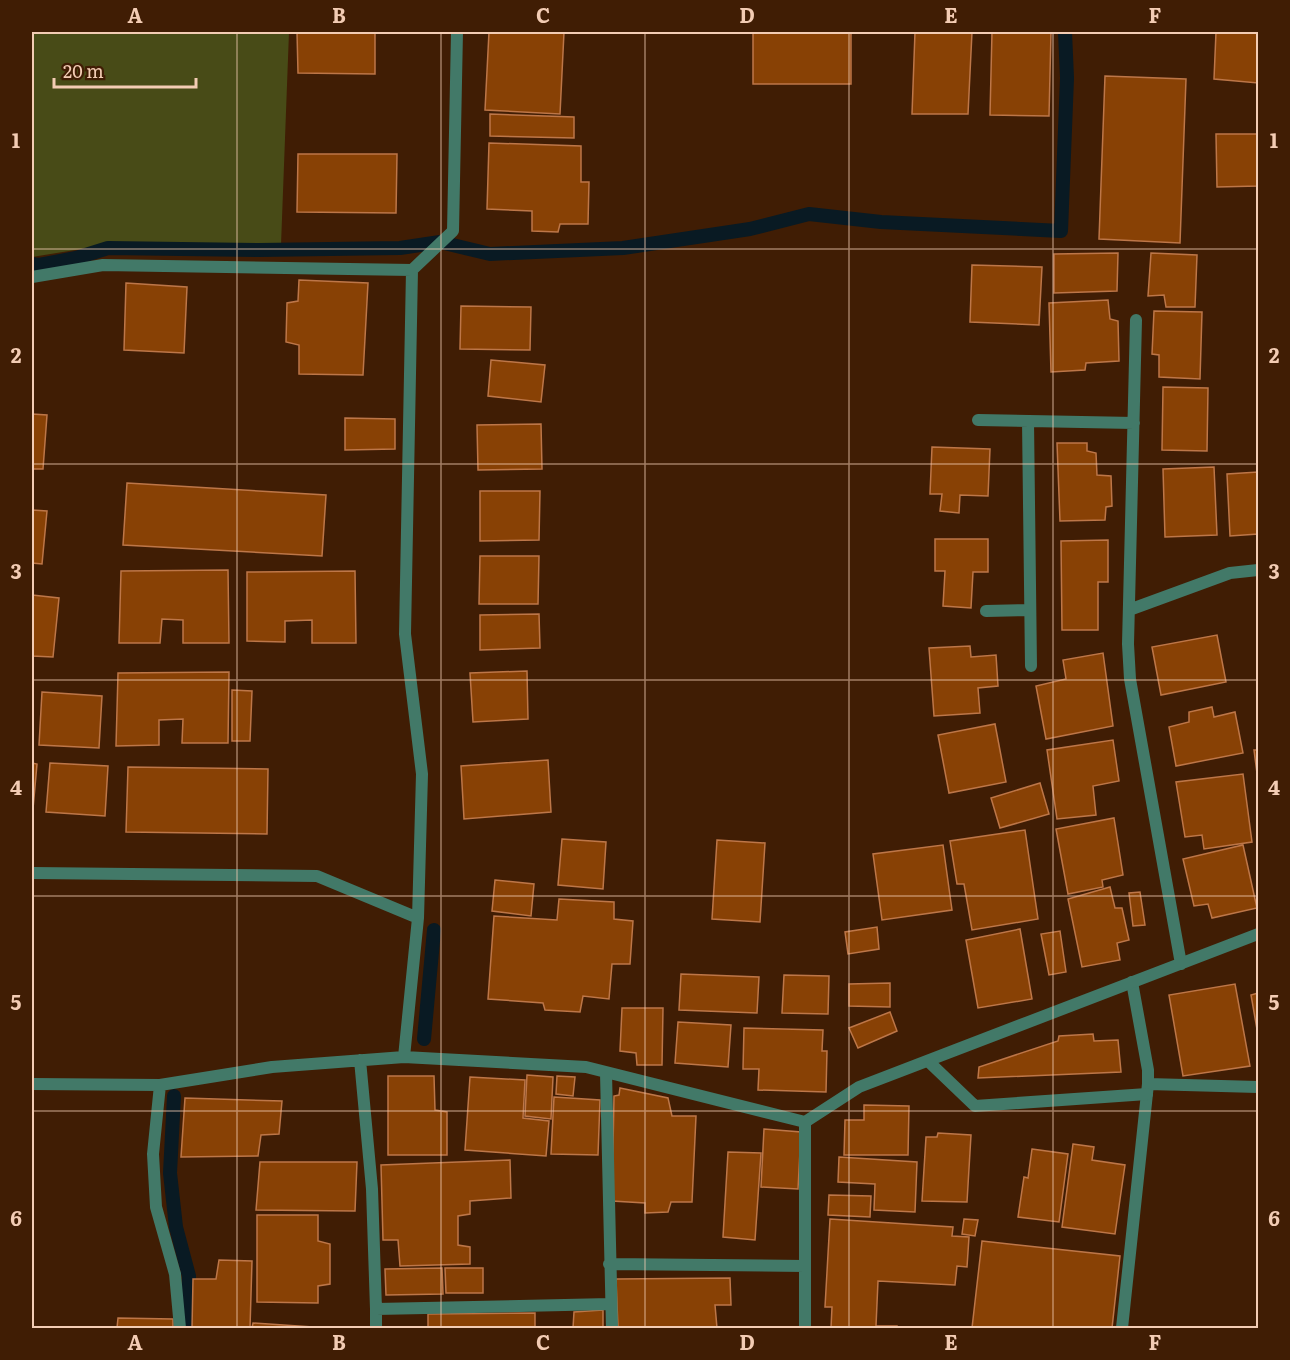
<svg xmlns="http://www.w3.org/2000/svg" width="1290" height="1360" font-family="Literata,serif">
<rect width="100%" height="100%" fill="#401d04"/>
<!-- green -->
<path fill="#484b17" d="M32,32H289L281,245L112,244L32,257Z"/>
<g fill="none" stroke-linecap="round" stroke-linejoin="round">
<!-- stream -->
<path stroke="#091a23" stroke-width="14" d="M32,264L39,265L76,258L108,248L259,250L400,248L440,242L490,254L623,248L750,229L809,214L881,222L1061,231L1067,78L1065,32
M424,1039L434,930
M174,1096L170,1173L176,1227L189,1276L188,1328"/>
</g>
<!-- building -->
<path fill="#884105" stroke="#bd7648" stroke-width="1.5" d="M297,32H375V74L298,73Z
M489,32H564L560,114L485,110Z
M753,32H851V84H753Z
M915,32H972L968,114H912Z
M992,32H1051L1049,116L990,115Z
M1216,32H1258V83L1214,79Z
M1105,76L1186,79L1180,243L1099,239Z
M490,114L574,117V138L490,136Z
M1216,134H1258V186L1217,187Z
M489,143L581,146V182H589L588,224H560L558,232L532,231V211L487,209Z
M298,154H397L396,213L297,212Z
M1118,253L1117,291L1054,293V254Z
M1151,253L1197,255L1195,307H1166L1164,295L1148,296Z
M972,265L1042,267L1039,325L970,322Z
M299,280L368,283L363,375L299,374V345L286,342L287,303L298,301Z
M126,283L187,287L184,353L124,350Z
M1108,300L1110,319L1118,321L1119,361L1086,363L1085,370L1051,372L1049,303Z
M461,306L531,307L530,350L460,349Z
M1154,311L1202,312L1200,379L1159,377V355L1152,354Z
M491,360L545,365L541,402L488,396Z
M1163,387L1208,388L1207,451L1162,450Z
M32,414L47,415L43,469H32Z
M345,418L395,419V449L345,450Z
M541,424L542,469L478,470L477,425Z
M1057,443H1087V451L1096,453L1097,475L1111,476L1112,506L1106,507L1105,520L1060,521Z
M932,447L990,449L988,496L960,495L959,513L940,511L942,494H930Z
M1214,467L1217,535L1165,537L1163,469Z
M1258,472V534L1230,536L1227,474Z
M127,483L326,495L322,556L123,545Z
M480,491H540L539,540L480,541Z
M32,510L47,511L42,564L32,563Z
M935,539H988V572H973L971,608L943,606L945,571H935Z
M1108,540V582H1098V630H1062L1061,541Z
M480,556H539L538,604H479Z
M228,570L229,643H183V620L162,619L160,643H119L121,571Z
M355,571L356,643H312V620L285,621V642L247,641V572Z
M32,595L59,598L53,657L32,656Z
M539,614L540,648L480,650V615Z
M1217,635L1226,682L1161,695L1152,647Z
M970,646L971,657L996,655L998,686L978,688L980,713L934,716L929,648Z
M1103,653L1113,726L1046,739L1036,686L1066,679L1063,660Z
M527,671L528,719L473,722L470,673Z
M229,672L228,743H182L183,719L159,720V745L116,746L118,673Z
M232,690L252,691L250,741H232Z
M42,692L102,696L99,748L39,745Z
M1212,707L1214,717L1235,712L1243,753L1176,766L1169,727L1189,722V712Z
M995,724L1006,782L949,793L938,735Z
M1113,740L1119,781L1093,786L1096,815L1057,819L1047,750Z
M1254,750H1258V781Z
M548,760L551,812L464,819L461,766Z
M32,763L37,764L32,820Z
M50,763L108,766L105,816L46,812Z
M128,767L268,769L267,834L126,832Z
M1243,774L1252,842L1204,849L1202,835L1185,837L1176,782Z
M1040,783L1049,814L1000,828L991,798Z
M1114,818L1123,875L1102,880L1103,887L1068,894L1056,829Z
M1025,830L1038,919L972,930L964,884H957L950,841Z
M562,839L606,842L603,889L558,885Z
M717,840L765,843L760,922L712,919Z
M943,845L952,910L882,920L873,854Z
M1243,845L1257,908L1212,918L1208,904L1194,906L1183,859Z
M495,880L534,884L531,916L492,911Z
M1110,887L1115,908H1122L1129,940L1117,943L1120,960L1082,967L1068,899Z
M1140,892L1145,925L1133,926L1129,893Z
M559,899L614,902V919L633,921L630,964H612L609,999L583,996L580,1012L545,1010L543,1003L488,999L494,916L557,920Z
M877,927L879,949L848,954L845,932Z
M1020,929L1032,999L978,1008L966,940Z
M1060,931L1066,972L1049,975L1041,934Z
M681,974L759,977L757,1013L679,1010Z
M784,975L829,976L828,1014L782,1013Z
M890,983V1007L849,1006V984Z
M1235,984L1250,1066L1183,1076L1169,995Z
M1258,993V1035L1251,995Z
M622,1008H663L662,1065H637L636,1053L620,1051Z
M890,1012L897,1031L858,1048L849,1028Z
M678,1022L731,1025L728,1067L675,1063Z
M744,1028L823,1030L822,1051H827L826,1092L758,1090L759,1069H743Z
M1093,1034L1094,1041L1118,1040L1121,1072L978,1078L979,1067L1058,1041L1059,1036Z
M527,1075L553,1077L551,1119L525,1116Z
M388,1076H434L435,1110L447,1112V1155H388Z
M557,1076L575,1077L573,1096L556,1094Z
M470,1077L525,1080L523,1118L549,1121L546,1156L465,1150Z
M620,1088L668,1098L672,1116H696L692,1202H671L668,1212L645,1213V1203L612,1201L614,1096L619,1095Z
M554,1097L600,1100L598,1155L551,1154Z
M185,1098L282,1101L279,1134L261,1135L258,1156L181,1157Z
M864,1105L909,1106L908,1155H844L845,1120H864Z
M764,1129L801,1132L798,1189L761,1187Z
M938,1133L971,1135L967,1202L922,1201L926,1137H937Z
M1073,1144L1094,1147L1092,1160L1125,1165L1115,1234L1062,1227Z
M1032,1149L1068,1154L1059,1222L1018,1217L1024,1177L1028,1178Z
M728,1152L761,1153L755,1240L723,1237Z
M839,1157L917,1162L915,1212L874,1210L875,1184L838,1182Z
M510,1160L511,1198L470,1201V1214L458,1216V1245L470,1247V1264L400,1266L398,1240H383L381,1165Z
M260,1162H357L355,1211L256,1210Z
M829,1195L871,1196L870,1217L828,1215Z
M257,1215H318V1241L330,1244V1284L318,1286V1303L257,1302Z
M830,1219L953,1227L952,1236L969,1237L967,1267L957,1266L955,1285L878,1281L876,1326H897V1328H831L832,1307H825Z
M964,1219L978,1220L975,1236L962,1234Z
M982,1241L1120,1256L1112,1328H972Z
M219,1260L252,1261L250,1328H192L193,1279H216Z
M442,1268L443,1294L386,1295L385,1269Z
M445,1268H483V1293H446Z
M730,1278L731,1305H715L717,1328H618L616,1279Z
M603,1310V1328H573L574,1312Z
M535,1313V1328H428V1314Z
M118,1318L173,1319V1328H117Z
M253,1323L328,1328H252Z"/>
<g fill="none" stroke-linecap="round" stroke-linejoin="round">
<!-- service -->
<path stroke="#427968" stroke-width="12" d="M1148,1084L1258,1087
M1122,1328L1148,1084V1070L1132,982"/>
<!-- minor -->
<path stroke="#427968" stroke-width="12" d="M32,277L103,265L412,270L453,231L457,32
M1136,320L1128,644L1130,679L1181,964
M978,420L1134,423
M1028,421L1031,666
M1129,610L1230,573L1258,570
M986,611L1030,610
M32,873L317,876L418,918
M404,1057L418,918L422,774L405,634L412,270
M360,1060L372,1189L376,1309
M928,1061L975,1106L1147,1094
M606,1073L612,1328
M32,1084L160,1085L272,1067L404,1057L586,1067L805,1122
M160,1085L153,1154L156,1207L175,1274L180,1328
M609,1264L805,1266
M376,1328V1309L610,1304
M805,1328V1122L859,1087L1258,934"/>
</g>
<!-- grid -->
<path fill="none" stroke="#f3ccb4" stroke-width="1.5" stroke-opacity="0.55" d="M237,32V1328M441,32V1328M645,32V1328M849,32V1328M1053,32V1328M32,249H1258M32,464H1258M32,680H1258M32,896H1258M32,1111H1258"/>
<!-- border -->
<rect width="1290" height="1360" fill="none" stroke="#401d04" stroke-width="66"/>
<!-- scale -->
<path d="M54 78v9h142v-9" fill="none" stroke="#f3ccb4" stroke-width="3"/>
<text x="63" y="78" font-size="18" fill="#f3ccb4" stroke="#401d04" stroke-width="4.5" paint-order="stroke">20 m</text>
<rect x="33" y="33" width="1224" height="1294" fill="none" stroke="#f3ccb4" stroke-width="2"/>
<g font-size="20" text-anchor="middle" font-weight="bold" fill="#f3ccb4">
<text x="135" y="23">A</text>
<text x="339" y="23">B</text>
<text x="543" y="23">C</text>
<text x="747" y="23">D</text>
<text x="951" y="23">E</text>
<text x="1155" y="23">F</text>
<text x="16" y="148">1</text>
<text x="1274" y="148">1</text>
<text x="16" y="363">2</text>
<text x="1274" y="363">2</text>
<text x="16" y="579">3</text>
<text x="1274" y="579">3</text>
<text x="16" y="795">4</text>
<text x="1274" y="795">4</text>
<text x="16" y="1010">5</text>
<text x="1274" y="1010">5</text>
<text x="16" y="1226">6</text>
<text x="1274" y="1226">6</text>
<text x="135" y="1350">A</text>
<text x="339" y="1350">B</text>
<text x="543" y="1350">C</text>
<text x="747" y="1350">D</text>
<text x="951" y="1350">E</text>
<text x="1155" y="1350">F</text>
</g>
</svg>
